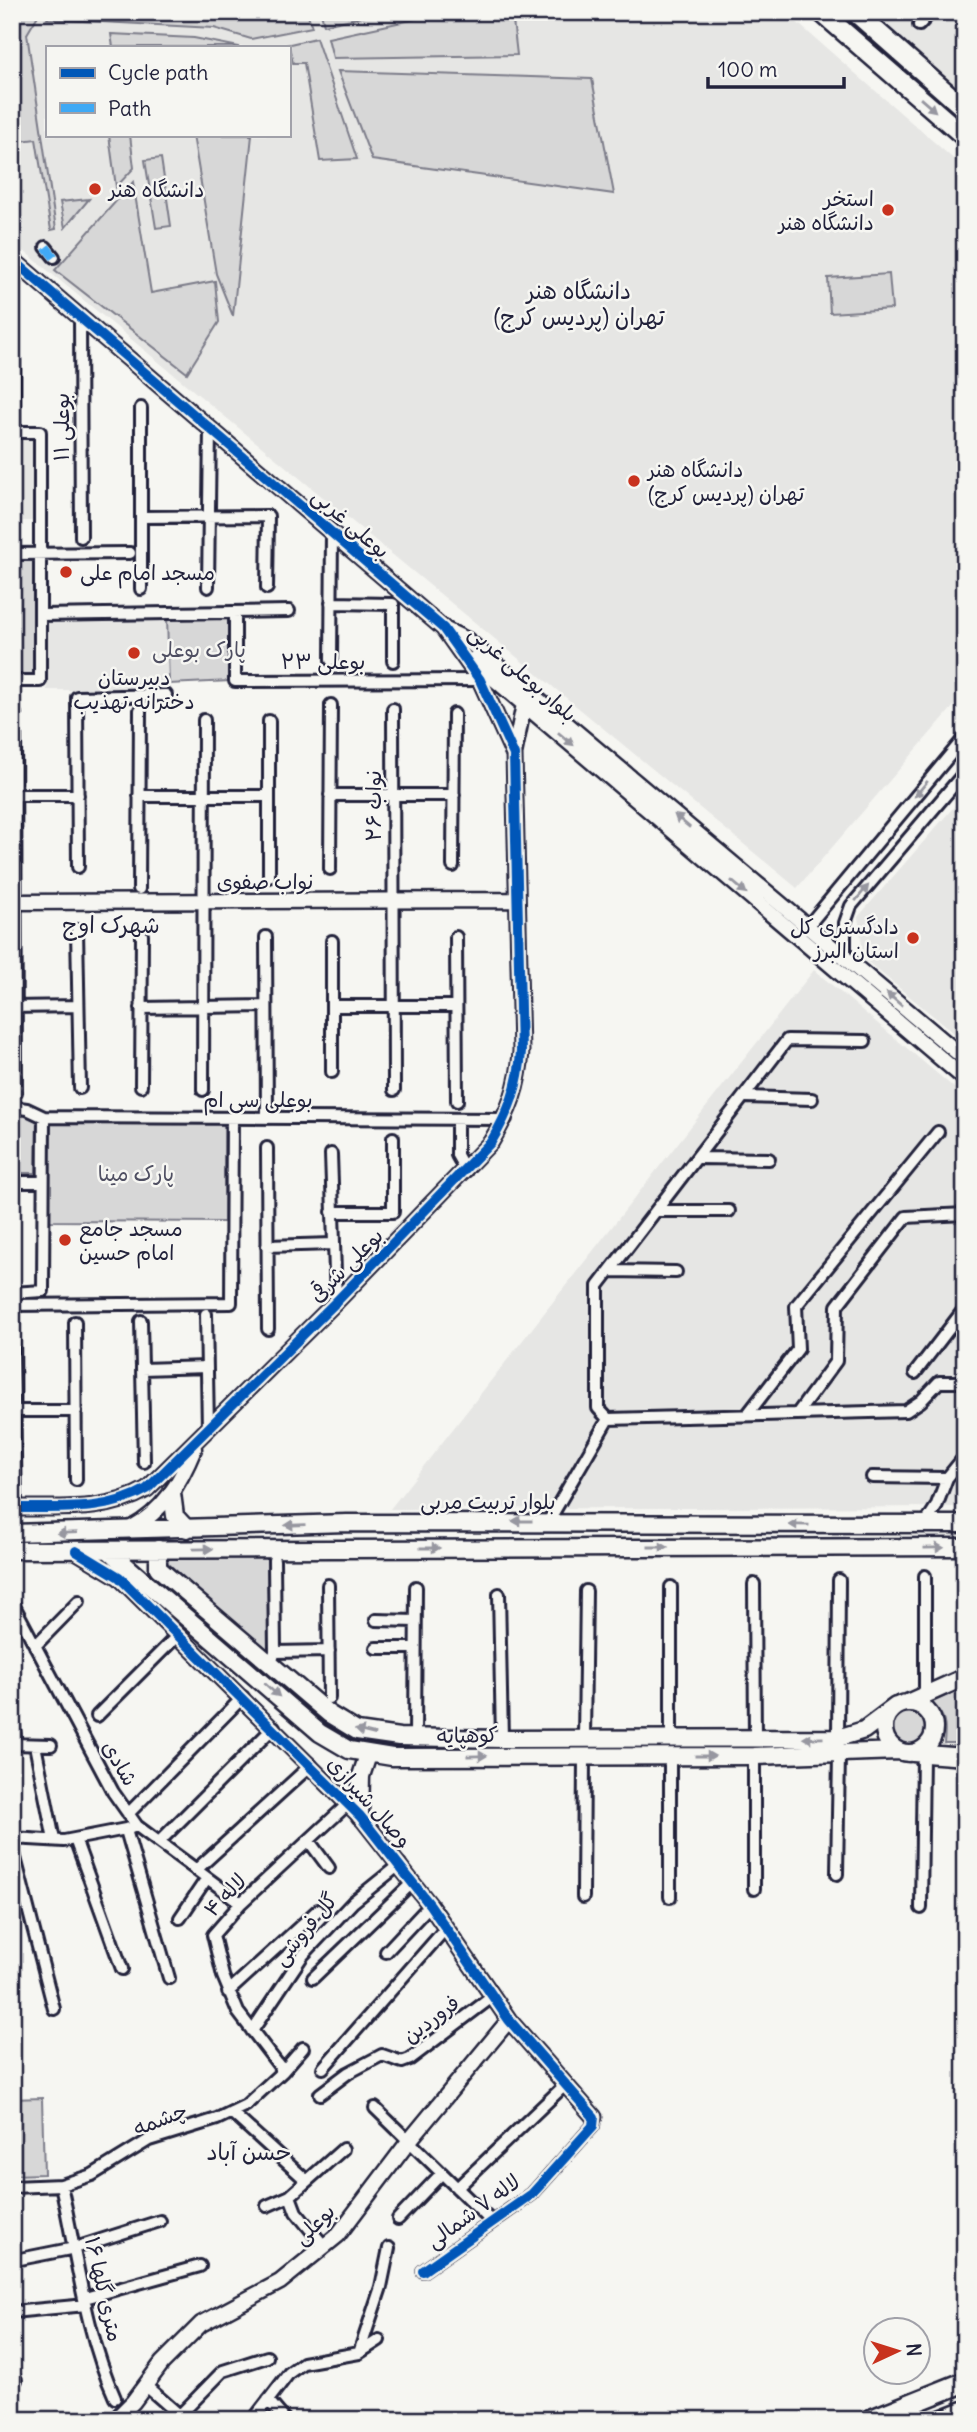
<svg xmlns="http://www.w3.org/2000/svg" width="977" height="2432" font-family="Delius,'Playpen Sans Arabic',sans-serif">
<rect width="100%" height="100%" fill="#f6f6f2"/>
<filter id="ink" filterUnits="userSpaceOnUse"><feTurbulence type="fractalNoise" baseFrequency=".0143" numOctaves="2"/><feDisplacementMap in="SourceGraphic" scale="14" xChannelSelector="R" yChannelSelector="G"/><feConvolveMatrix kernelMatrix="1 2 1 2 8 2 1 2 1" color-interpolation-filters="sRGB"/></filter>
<g filter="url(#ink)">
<!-- built -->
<path fill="#e6e6e4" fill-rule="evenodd" d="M12,12H785L965,169V693L797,888L12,241ZM47,47H289V135H47Z
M840,12H965V119Z
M12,436H37V521H12Z
M45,616H167V690H47Z
M965,794V1042L864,959L858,917Z
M814,970L965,1097V1507L390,1509Z"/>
<!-- green -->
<path fill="#d7d7d7" stroke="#7c7c89" stroke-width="2" d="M12,12H40L27,34L56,229L51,230L36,139L12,142Z
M52,12H307L312,27L251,39L214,28L47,19Z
M321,12H384L324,25Z
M448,12H512L517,55L333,58L328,38Z
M111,34L194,38L239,47H113Z
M316,38L357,159L320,161L304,63H293L289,47H277Z
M338,71L592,79L614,194L372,160Z
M109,135H130L134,168L116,187Z
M193,135H252L233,316L216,274Z
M161,158L171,226L156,228L145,160Z
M133,182L151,293L215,281L219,322L187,373L55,270Z
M89,199L65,228L60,202Z
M889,274L892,309L830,313L828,278Z
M12,561H36V676H12Z
M230,615V681L169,684L167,616Z
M12,1113H21L37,1121L36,1173H12Z
M49,1123L224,1124V1222L49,1221Z
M267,1553L269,1654L162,1558Z
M965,1687V1743H944C946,1724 946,1715 930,1703Z
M891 1728a19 19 0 1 1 38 0a19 19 0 1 1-38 0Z
M42,2098L44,2174L12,2175V2099Z"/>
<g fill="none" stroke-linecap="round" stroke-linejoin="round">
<!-- minor casing -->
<g stroke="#22223b" stroke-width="16">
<path id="minor" d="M919,25L929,14
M46,247L54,257
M80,317L81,537
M141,517L268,516L267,588
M12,554L130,553
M208,587L210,428
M141,589V408
M331,603L393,604V661
M235,612V681L480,680
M41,615L289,611
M331,660L332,531
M12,681H40V432H14V292
M393,709L394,1090
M15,714L16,1092
M12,795H78
M330,795H454
M139,796H269
M453,866L454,714
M78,867L77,697L166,695
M330,869L331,705
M269,877V721
M139,889L140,710
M807,927L965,737
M77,930L80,1088
M266,937L267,1118
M456,937L457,1101
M845,956V923L851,906L965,772
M332,1006H456
M12,1007L78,1006
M141,1008L266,1006
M332,1072V941
M141,1086L142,935
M203,1090L204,720
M746,1097L812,1099
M12,1107L27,1109L44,1117L506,1119
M457,1119V1155L466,1171
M267,1148L268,1329
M331,1154L336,1302
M699,1158L769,1159
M12,1182H42
M657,1211H729
M332,1212H393V1138
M267,1246L333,1244
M610,1271L676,1272
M12,1293L43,1291L44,1117
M12,1296L16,1507
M12,1305L231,1303L232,1118
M206,1314L208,1429
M141,1321L144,1462
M75,1322L76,1480
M142,1369L207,1367
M915,1373L965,1308
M12,1411H76
M797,1414L906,1411L921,1401L939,1382H965
M747,1415L798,1349L796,1306L938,1132
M608,1419L598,1408V1286L787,1040L865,1041
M872,1477L947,1478
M548,1522L608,1419L797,1414L836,1361L837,1306L906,1217L965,1214
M925,1524L936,1507L947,1478L965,1456
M925,1576V1692
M754,1584L755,1739
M328,1585L329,1698
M499,1594L502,1739
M12,1602L113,1792L137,1826L241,1903
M376,1620L415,1621
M35,1646L79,1601
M376,1648H415
M275,1652L329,1651
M270,1665L275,1652L274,1560
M12,1712L16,1744
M97,1716L179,1634
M415,1737L416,1587
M584,1738L586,1591
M838,1738L839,1580
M671,1739V1587
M12,1744L51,1745
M35,1745L54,1840
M670,1755V1897
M754,1756V1889
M128,1814L243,1697
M126,1830L169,1978
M12,1838L64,1841L131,1828
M75,1839L122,1969
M309,1841L329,1868
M159,1842L274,1727
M12,1846L54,2009
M196,1870L311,1765
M837,1874L839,1755
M583,1897L584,1757
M921,1908L923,1755
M180,1918L207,1878
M386,1952L430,1905
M313,1978L413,1882
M228,1992L318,1910
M252,2031L303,1955L353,1902L400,1864
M323,2068L446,1928
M283,2071L238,2012L223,1976L213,1935L241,1903L349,1803
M320,2094L348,2073L382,2055L402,2062L410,2059L492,1997
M375,2108L491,2221
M231,2112L307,2181
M61,2185C77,2256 85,2332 115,2398
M12,2187L61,2185L92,2175L149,2140L217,2119L246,2105L283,2071L303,2048
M457,2188L566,2084
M290,2196L296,2212L324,2246
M267,2206L290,2196L343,2149
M398,2219L442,2173
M20,2259L75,2248L160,2221
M423,2271L532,2194L593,2126L594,2117
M85,2298L200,2266
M12,2312L86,2305
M359,2353L381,2287L389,2248
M12,2380H16
M145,2385L185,2420
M268,2400L285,2420
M180,2415L223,2371L267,2357
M253,2420L289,2373L303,2363L359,2353L379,2340"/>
</g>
<!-- tertiary casing -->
<g stroke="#22223b" stroke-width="19">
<path id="tertiary" d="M12,259L443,628L480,680L514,755L521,1051C519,1086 509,1112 491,1142L336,1302L147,1489C106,1513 59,1507 12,1508
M444,629L467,640L965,1059
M472,660L965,1079
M514,754L525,699
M12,902L517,900
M130,1529C164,1511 180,1483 194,1449
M76,1551L119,1577L360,1816L430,1905L509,2020L594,2117
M115,2420L133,2402L162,2363L201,2324L280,2282L338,2235L409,2141L509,2020"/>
</g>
<!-- secondary casing -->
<g stroke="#22223b" stroke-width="21">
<path id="secondary" d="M172,1493L175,1516L187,1529
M12,1533L347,1523L965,1524
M158,1549V1568L329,1714L357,1731L399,1737L502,1739L838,1738L864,1730L896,1706
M12,1550L965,1547
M108,1550L320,1733L349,1750L392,1757L754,1756L899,1751
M907,1703L965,1677
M884 1728a25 25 0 1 1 50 0a25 25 0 1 1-50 0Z
M913,1753L965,1757
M360,1816L361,1776L368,1755"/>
</g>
<!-- primary casing -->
<g stroke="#22223b" stroke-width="23">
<path id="primary" d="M821,12L965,137
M855,12L965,109"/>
</g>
<!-- motorway casing -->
<g stroke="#22223b" stroke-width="24">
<path id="motorway" d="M870,2420L965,2382
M942,2420L965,2411"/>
</g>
<!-- minor -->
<use href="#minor" stroke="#f6f6f2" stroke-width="10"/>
<!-- tertiary -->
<use href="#tertiary" stroke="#f6f6f2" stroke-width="14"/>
<!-- secondary -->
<use href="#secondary" stroke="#f6f6f2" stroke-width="16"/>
<!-- primary -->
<use href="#primary" stroke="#f6f6f2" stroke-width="18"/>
<!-- motorway -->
<use href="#motorway" stroke="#f6f6f2" stroke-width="19"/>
<!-- quiet -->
<path stroke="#3fa9f5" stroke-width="9" stroke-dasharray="18 9" stroke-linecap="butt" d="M46,247L54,257"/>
<!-- cycleway casing -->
<g stroke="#f6f6f2" stroke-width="15">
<path id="cycleway" d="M12,259L443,628L480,680L514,755L521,1051C519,1086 509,1112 491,1142L336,1302L147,1489C106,1513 59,1507 12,1508
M76,1551L119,1577L360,1816L430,1905L509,2020L594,2117L593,2126L532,2194L423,2271"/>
</g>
<!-- cycleway -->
<use href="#cycleway" stroke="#0057b8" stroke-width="10"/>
</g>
<!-- one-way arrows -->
<defs><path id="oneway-solid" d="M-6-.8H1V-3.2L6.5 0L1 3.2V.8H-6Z" transform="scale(1.75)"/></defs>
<g fill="#9797a0">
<use href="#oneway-solid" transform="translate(928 105) rotate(41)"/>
<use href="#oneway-solid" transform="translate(566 739) rotate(40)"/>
<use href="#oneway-solid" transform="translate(921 789) rotate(130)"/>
<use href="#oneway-solid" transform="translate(682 821) rotate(-140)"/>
<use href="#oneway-solid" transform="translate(739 887) rotate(40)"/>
<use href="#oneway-solid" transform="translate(862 893) rotate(-50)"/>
<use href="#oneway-solid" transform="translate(894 999) rotate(-139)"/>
<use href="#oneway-solid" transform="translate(522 1521) rotate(-180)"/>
<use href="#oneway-solid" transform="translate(295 1525) rotate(178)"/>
<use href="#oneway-solid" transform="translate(799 1525) rotate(-179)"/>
<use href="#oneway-solid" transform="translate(67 1533) rotate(178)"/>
<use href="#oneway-solid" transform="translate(658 1547)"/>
<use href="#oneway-solid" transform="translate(430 1548)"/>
<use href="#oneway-solid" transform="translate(934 1548) rotate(-1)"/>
<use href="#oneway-solid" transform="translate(203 1549) rotate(-1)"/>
<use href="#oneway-solid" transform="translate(272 1690) rotate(42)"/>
<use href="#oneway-solid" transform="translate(365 1732) rotate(-166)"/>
<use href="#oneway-solid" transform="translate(813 1738) rotate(179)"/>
<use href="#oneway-solid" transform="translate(477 1756) rotate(-1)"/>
<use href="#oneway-solid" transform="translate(705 1756)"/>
</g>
</g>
<!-- markers -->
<g fill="#c8321e" stroke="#f6f6f2" stroke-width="2.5">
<circle cx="95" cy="189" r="7"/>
<circle cx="888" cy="210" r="7"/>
<circle cx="634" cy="481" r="7"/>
<circle cx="66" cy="572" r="7"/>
<circle cx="134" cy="653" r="7"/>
<circle cx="913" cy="938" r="7"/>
<circle cx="65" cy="1240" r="7"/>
</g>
<g text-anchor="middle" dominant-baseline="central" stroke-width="5" stroke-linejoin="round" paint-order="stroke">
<!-- poi labels -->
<g font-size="21" fill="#22223b" stroke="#f6f6f2" text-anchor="start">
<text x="109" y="189">دانشگاه هنر</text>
<text x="874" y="198" text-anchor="end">استخر<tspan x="874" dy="24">دانشگاه هنر</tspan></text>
<text x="648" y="469">دانشگاه هنر<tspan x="648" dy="24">تهران (پردیس کرج)</tspan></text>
<text x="80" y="572">مسجد امام علی</text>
<text x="134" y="677" text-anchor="middle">دبیرستان<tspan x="134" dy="24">دخترانه تهذیب</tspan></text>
<text x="899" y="926" text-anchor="end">دادگستری کل<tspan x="899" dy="24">استان البرز</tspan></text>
<text x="79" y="1228">مسجد جامع<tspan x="79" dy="24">امام حسین</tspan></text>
</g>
<!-- street labels -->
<g font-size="21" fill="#22223b" stroke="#f6f6f2">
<text transform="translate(61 427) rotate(-90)">بوعلی ۱۱</text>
<text transform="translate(351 523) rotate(41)">بوعلی غربی</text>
<text x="323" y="661">بوعلی ۲۳</text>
<text transform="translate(523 673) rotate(41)">بلوار بوعلی غربی</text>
<text transform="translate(373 806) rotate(-90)">نواب ۲۶</text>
<text x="265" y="881">نواب صفوی</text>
<text x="258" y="1099">بوعلی سی ام</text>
<text transform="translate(346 1265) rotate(-45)">بوعلی شرقی</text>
<text x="488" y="1501">بلوار تربیت مربی</text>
<text transform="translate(467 1735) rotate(-1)">کوهپایه</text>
<text transform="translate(120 1763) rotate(60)">شادی</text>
<text transform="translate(370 1802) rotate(48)">وصال شیرازی</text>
<text transform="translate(225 1895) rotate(-46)">لاله ۴</text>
<text transform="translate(305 1929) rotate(-50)">گل فروشی</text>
<text transform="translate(431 2019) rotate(-37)">فروردین</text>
<text transform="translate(160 2119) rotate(-21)">چشمه</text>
<text transform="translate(473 2211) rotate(-36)">لاله ۷ شمالی</text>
<text transform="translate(314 2224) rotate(-44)">بوعلی</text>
<text transform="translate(104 2289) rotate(77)">۱۶ متری گلها</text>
</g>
<!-- park labels -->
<g font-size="21" fill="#4f4f62" stroke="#f6f6f2">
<text x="199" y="649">پارک بوعلی</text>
<text x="136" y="1173">پارک مینا</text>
</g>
<!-- neighbourhood labels -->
<g font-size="23" fill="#22223b" stroke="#f6f6f2">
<text x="579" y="290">دانشگاه هنر<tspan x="579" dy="26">تهران (پردیس کرج)</tspan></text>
<text x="111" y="924">شهرک اوج</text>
<text x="249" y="2151">حسن آباد</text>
</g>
</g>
<!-- margin -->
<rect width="977" height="2432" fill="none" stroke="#f6f6f2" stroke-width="42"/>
<rect x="21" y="21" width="935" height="2390" fill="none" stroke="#22223b" stroke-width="2.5" filter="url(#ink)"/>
<!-- legend -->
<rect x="46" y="46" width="245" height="91" fill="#f6f6f2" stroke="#a1a1a9" stroke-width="2"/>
<rect x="60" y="68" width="35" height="10" fill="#0057b8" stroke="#a1a1a9" stroke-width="2"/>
<text x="108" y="80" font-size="21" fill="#22223b">Cycle path</text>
<rect x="60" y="103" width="35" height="10" fill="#3fa9f5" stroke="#a1a1a9" stroke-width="2"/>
<text x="108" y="116" font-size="21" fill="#22223b">Path</text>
<!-- north arrow -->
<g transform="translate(897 2351) rotate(86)"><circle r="33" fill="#f6f6f2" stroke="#a1a1a9" stroke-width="2"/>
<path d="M0-5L12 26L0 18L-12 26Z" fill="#c8321e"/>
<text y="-10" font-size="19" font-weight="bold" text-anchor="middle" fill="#22223b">N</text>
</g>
<!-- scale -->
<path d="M708 77v10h136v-10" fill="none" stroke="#22223b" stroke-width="3.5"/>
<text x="718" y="77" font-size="21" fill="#22223b" stroke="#f6f6f2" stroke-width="5" paint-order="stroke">100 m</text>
</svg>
